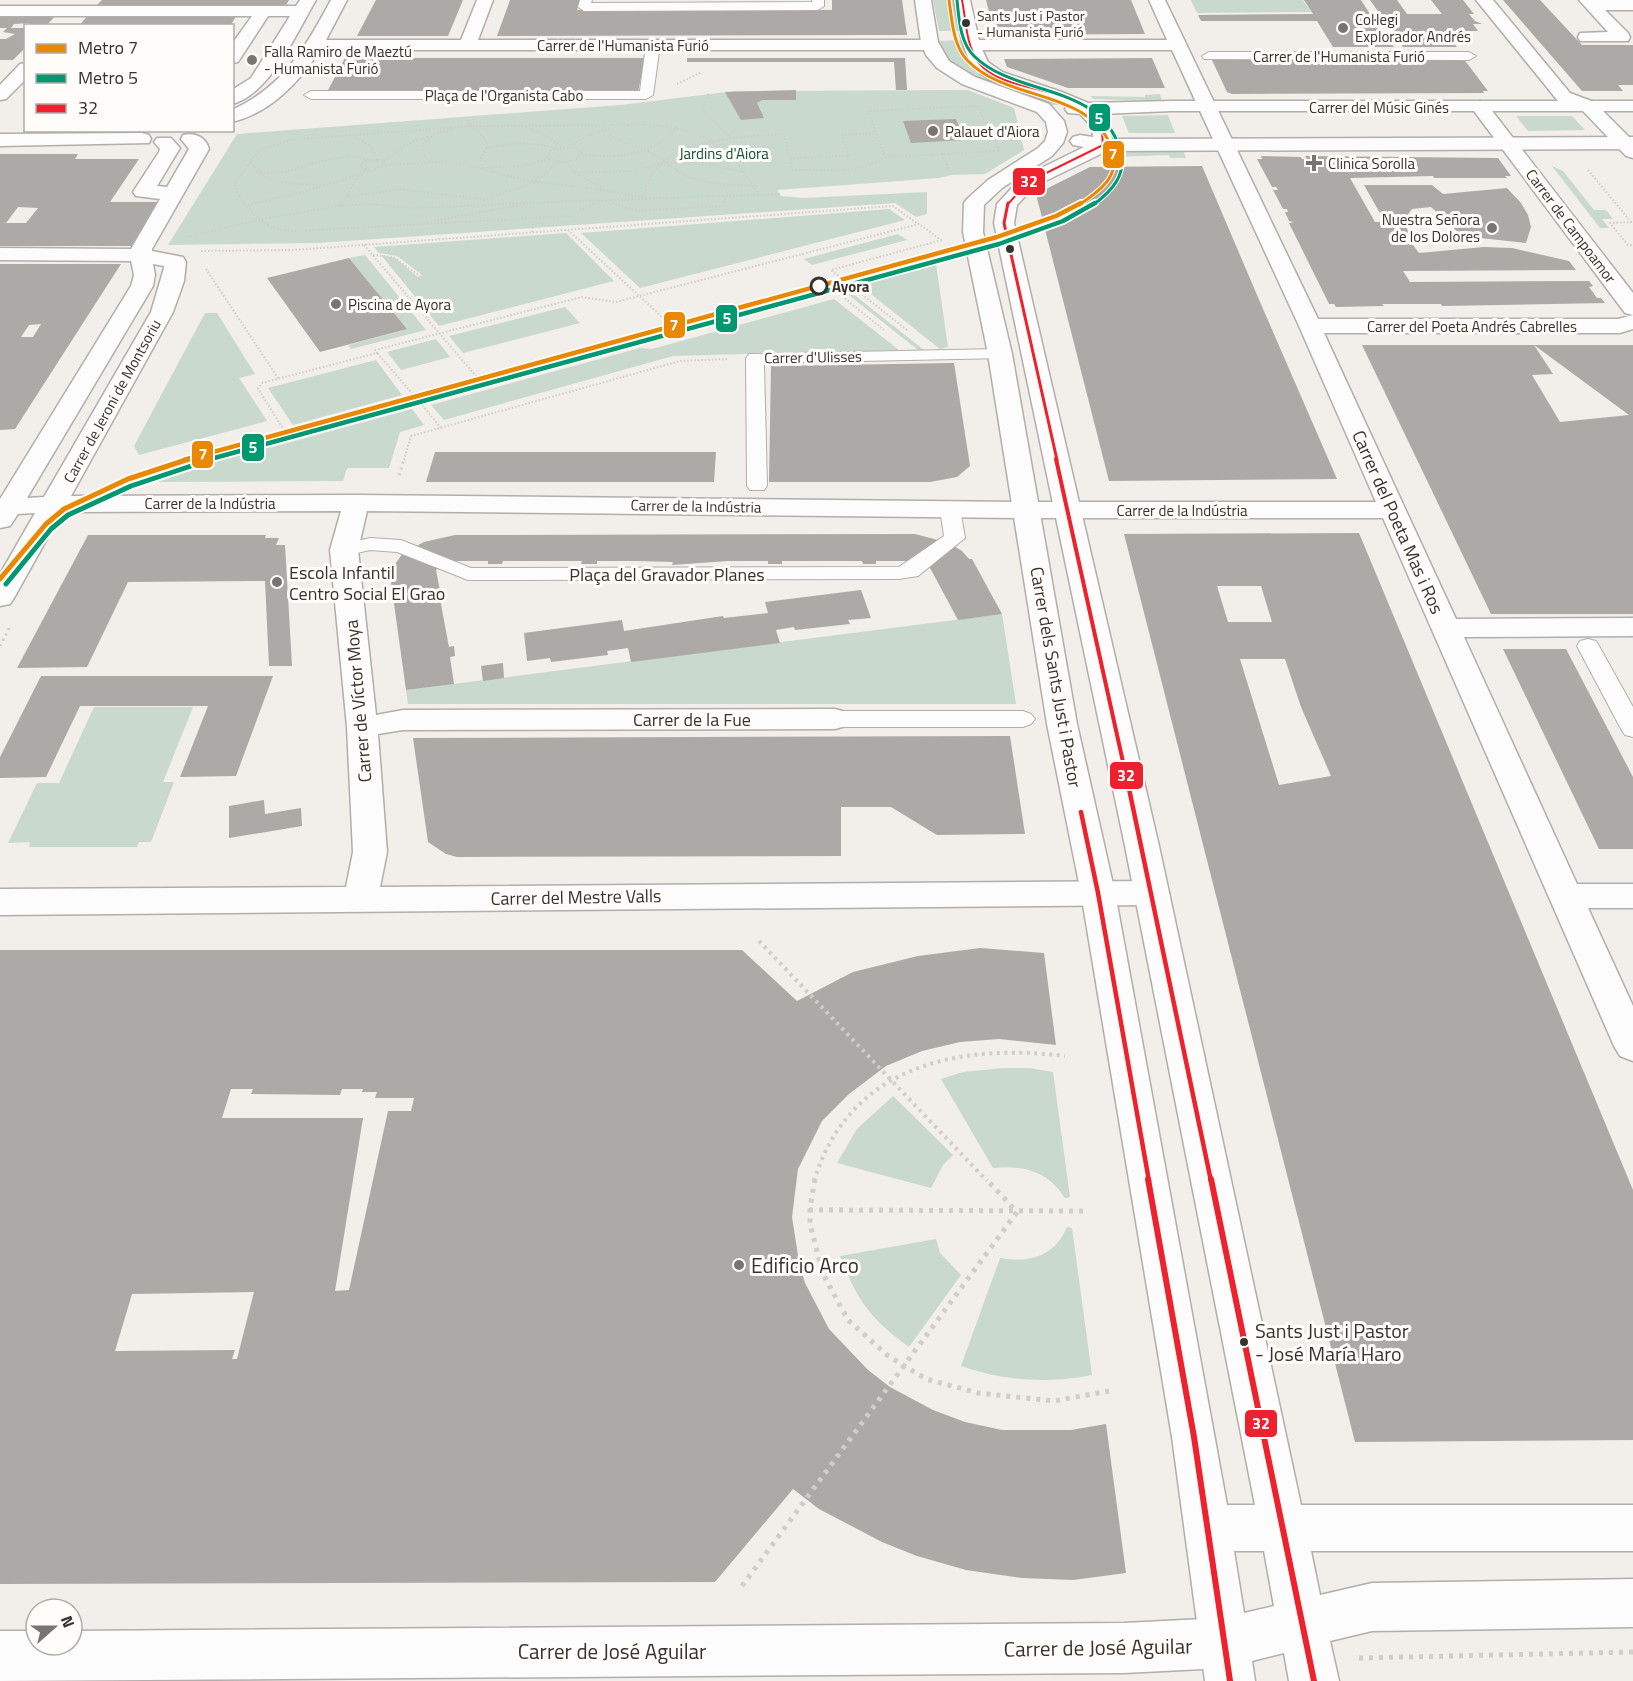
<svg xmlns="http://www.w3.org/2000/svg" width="1633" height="1681" font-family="'Titillium Web',sans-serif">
<rect width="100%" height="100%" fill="#f2eeea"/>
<!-- green -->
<path fill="#c9d9cd" d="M933,0H953L960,31H939Z
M1191,0H1303L1311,12L1197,13Z
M962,40L968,64L978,73L1059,105H1051L960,70L945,58L939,41Z
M968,90L1014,108L1024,150L985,174L951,175L939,178L777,190L781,196L804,198L927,192V214L916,217L895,203L317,243L168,245L237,134L620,105L735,91Z
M1160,94L1162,101L1093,99L1091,96L1145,97V95Z
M1168,115L1175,133H1129L1122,116Z
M1516,116H1572L1585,130L1528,131Z
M1183,150L1186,158H1170L1169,155L1112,157L1111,153Z
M1552,166L1563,171L1594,210H1606L1613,219H1602L1609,228H1600Z
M889,209L905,220L640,288L581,233Z
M566,233L614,281L439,326L381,255L395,258L418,277L422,275L397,256L379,253L374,247Z
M898,234L907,240L812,265L804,259Z
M365,255L426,330L351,349L348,345L407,329L349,258Z
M935,257L948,347L940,349L852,279Z
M839,283L924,350H918L835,284Z
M834,299L899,350L673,356L444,420L431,405L640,348L652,349Z
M565,307L580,323L463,353L449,336Z
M205,313H217L255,374L239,378L267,421L139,455L134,446Z
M436,339L450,357L401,370L387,352Z
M376,360L402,395L293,425L268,388Z
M412,409L424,425L400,432L389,468H347L343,481L143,482Z
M1002,614L1016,704H408L406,690Z
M94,707H193L163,782H174L151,842H139L137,847H29L30,842L8,843L37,783H59Z
M1004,1068H1029L1053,1072L1070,1197L1065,1198C1048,1171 1023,1165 993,1168L941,1079L963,1072Z
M893,1096L953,1155L943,1165L931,1188L837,1163L857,1129Z
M1067,1227L1072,1228L1092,1375C1047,1384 1004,1381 961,1366L1000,1258C1030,1263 1054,1257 1067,1227Z
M936,1239L940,1253L961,1275L909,1347C871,1319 857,1301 840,1256Z"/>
<!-- building -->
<path fill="#aca9a6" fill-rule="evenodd" d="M102,0H289L286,5H97Z
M376,0H463L448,36H357Z
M510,0H580L577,10H832V0H902L907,35L497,36Z
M986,0H1131L1145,34L995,35Z
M1304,0H1361L1370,14H1380L1370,0H1397L1407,14H1442L1431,0H1463L1474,14H1469L1475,21L1482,24H1473L1478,31H1444L1457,47H1403L1385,21H1375L1394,47H1333L1317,21H1201L1198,15L1313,14Z
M1503,0H1540L1582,45H1633V85H1618L1623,91H1582Z
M0,15H56L46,26L29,24L30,23L14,24L11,28H26L25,48L13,60H0V39H6L15,34L3,32L7,28H0Z
M88,15H237L230,26H79Z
M345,58H645L638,92H327Z
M687,58H905L907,90H896L894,62H687Z
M1152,58L1165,88H1068L1007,67L1004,59Z
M1211,58H1463L1488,91H1483L1484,93L1232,94L1227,92Z
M796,90V100H762L757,103L764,118L741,120L725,92Z
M956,119L964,140L911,143L903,121Z
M0,154H78L75,159H139L110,202H160L132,246H0ZM18,207L38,208L26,223H6Z
M1261,156L1301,157L1302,159H1307L1305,156L1498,158L1511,176H1505L1507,178H1434L1433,176L1350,178L1375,222H1385L1364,185H1432L1443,194L1507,188L1521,203L1528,215L1531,227L1526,243L1462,236L1431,207L1412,209L1409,213L1406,224L1410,241L1419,253L1484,247L1512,248L1569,261L1576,270L1403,271L1410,282L1589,281L1593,286L1589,287L1597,298H1601L1605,303L1442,306L1441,304H1382L1384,306L1336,307L1334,304H1329L1289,223L1294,222L1289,221L1285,212H1288L1287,209H1283L1273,190H1278L1276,187H1272L1257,159H1262Z
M1202,166L1257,295L1337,479L1109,481L1036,194L1090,167Z
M349,258L407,329L320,352L267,278Z
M0,264H121L15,429L0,430ZM41,324L33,337H21L29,325Z
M1362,345H1633V614H1491ZM1534,345L1629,415L1560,422L1532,375L1553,374Z
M954,363L970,466L957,477L930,482H769L771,366Z
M435,452H716L714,482H426Z
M1359,533L1633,1190V1440L1355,1442L1124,534ZM1217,586H1261L1272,622H1228ZM1240,659H1285L1301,707L1331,776L1279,785Z
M915,534L949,543L962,551L969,559H972L1002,614L958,620L929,566L918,561H876V564H863L862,561H782V564H768V561H728L672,565L673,562L637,561H597V564H581L582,561H503L502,564H488V561H451L436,570L440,591L445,590L446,599H440L449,647L454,646L455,656L450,657L454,684L406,690L390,575H393V567L403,553L424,542L455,535Z
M88,535H266L265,538H279L276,545H285L292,666H269L265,581L128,582L87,667L17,668Z
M861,590L871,618L848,620L850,624L795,630L794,627L776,630L780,643L631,662L628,648L607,651L608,655L551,662L550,658L527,661L524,633L622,620L624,631L723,616L724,618L768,613L765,602Z
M1503,649H1566L1633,777V849H1599Z
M503,663L504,678L483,681L481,666Z
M41,676H273L236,776L180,777L208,706H80L46,777L0,778V757Z
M1010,736L1025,834L937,835L891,807H841V856L457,857L446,854L428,842L413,738Z
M264,800L265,814L301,808L302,826L229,838V806Z
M980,948L1044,953L1056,1045L999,1039L960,1042L922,1051L886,1066L849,1094L822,1121L798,1169L792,1217L799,1262L805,1283L829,1329L868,1370L890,1387L933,1410L965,1422L1002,1430H1071L1106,1424L1126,1573L1073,1580L1022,1578L966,1570L917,1556L882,1542L819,1509L793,1489L715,1582L0,1584V950H742L797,1001L853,972L918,956ZM231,1089H253L251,1094L340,1095L342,1089H363L362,1092H377L375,1098H414L411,1111H388L349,1290L335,1291L363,1118H222ZM254,1292L237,1359H232L235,1350L115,1351L132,1294Z"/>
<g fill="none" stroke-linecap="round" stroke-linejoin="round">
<!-- pedestrian casing -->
<g stroke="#b1aeab" stroke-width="2">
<path id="pedestrian" d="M580,0H592L591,3L812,2V0H824V6L818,10L584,11L578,7Z
M653,41L660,45L653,95L646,99H311L304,95L311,91H640L646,45Z
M1209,52H1469L1476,56L1469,60L1204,59L1202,56Z
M1000,349L1006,350L1009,354L1006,358L764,363L767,486L764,490H750L747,486L746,358L749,354Z
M950,503L957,505L960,509L965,538L918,576L899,579L468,580L397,552L370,550L344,556L337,554L333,550L337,546L370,538L401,540L471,568L899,567L944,536L940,509L943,505Z
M1588,639L1596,641L1599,646L1633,707V737L1625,735L1621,729L1577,646L1580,641Z
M835,711H1023L1031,714L1035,719L1031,724L1023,727H835L827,724L823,719L827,714Z"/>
</g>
<!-- minor casing -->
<g stroke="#b1aeab" stroke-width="3">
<path id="minor" d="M300,0H316C298,30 270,95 232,104V90L251,78L290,16H268L238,62L232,63V44L252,16H0V6H296Z
M331,0H347L326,40H461L477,0H493L478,40H930L936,41L939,45L936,49L930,50H320C300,82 270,113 232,122V110C284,86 305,48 331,0Z
M1149,0H1165L1318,319H1618L1633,315V329L1620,333H1324L1456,619L1633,618V636L1464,637L1577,884H1633V908H1588L1633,1006V1061L1620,1056L1614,1046L1383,518H1026L367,511L358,550L376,715L403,710L835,709L846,712L850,719L846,726L835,729L403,730L378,734L387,852L380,887L1152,881L1164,884L1169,893L1164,902L1152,905L0,915V889L346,887L353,852L347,727L330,550L341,511L62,512L14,598L10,604L0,606V574L35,513L18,514L10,526L0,528V499L131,286L134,275L131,261L0,260V248L131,249L160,199L136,196L133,192L159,152L160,149L154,142L157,138H171L180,148L157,186L167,187L189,149L181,139L183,135C195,132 206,137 209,149L152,249V251L183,257L186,262L184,281L173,312L71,496L357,495L1026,502H1376L1299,326L1172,50H973L967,49L964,45L967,41L973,40H1167ZM153,264L164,266V268L151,312L44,497L27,498L153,286L155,275Z
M1476,0H1493L1570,93L1594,102L1633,141V158L1626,156L1582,110L1558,101Z
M1579,0H1633V10H1605L1628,33L1630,37L1628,41H1580L1578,37L1580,33L1608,32Z
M26,63V79L6,99L0,100V85L20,64Z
M1480,101L1486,103L1633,293V315L1625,313L1474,111L1471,107L1474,103Z
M142,133L149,135L151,139L149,143L0,146V134Z
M1223,1618L1240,1626L1248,1643L1240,1660L1223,1668L1124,1673L0,1681V1631H36V1645H72V1631L1124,1623Z"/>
</g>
<!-- tertiary casing -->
<g stroke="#b1aeab" stroke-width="3">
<path id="tertiary" d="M915,0H931L938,42L949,61L975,77L1049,104L1064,121L1067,132L1063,143L1052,156L1002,188L984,205L983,232L1012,354L1077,724L1115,893L1227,1505H1255L1125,846L994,223L997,204L1021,178L1084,147L1073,145L1070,141L1073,137L1080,135L1093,137L1092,127L1080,114L1068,113L1065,109L1067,106C1038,95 983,88 969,59C960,41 958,19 954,0H970L980,45L988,62L1002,72L1062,92L1088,103L1171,101H1633V111H1171L1101,114L1110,127L1112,139L1633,137V149L1107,151L1035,186L1017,205L1014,223L1159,846L1301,1505H1633V1551H1311L1320,1595L1372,1583L1633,1579V1627L1372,1631L1330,1641L1339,1681H1289L1284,1653L1252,1661L1255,1681H1205L1172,1437L1081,893L1047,724L988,354L963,232L964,203L967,199L988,180L1038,148L1045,141L1048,132L1046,122L1037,112L962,84L937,68L926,55L921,42ZM1234,1551H1264L1274,1606L1244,1613Z"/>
</g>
<!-- path-far3 -->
<path stroke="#cececc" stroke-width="2" stroke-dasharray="1.5 2" stroke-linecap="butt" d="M677,84L702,72
M708,94L703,110L731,138
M977,106L1000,151L885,157L868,111Z
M468,120L470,126L288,140L259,151L234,184C239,200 256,220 272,227C279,230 288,230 296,231L571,216L601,200L637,211L722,206L727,195
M628,125C669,124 708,130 736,162C745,172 750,184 759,193
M469,126L630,125
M470,126L478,131L487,142L486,149
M526,127L545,135L561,146
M604,130L618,140L649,152L687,177L719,184L752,186
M356,137L373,148L377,160
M567,147L591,134L612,128
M573,147L582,153C573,164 559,164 547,157L551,150Z
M942,154L951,175
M582,155C620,157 650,159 677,127
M790,158L849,156L842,135L876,133
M549,159L521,166L483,168L480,160L486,149C510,142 532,142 556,148
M377,160L383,161L385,166L371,171L360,167L364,162Z
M384,161L405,145L429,136
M431,161L425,157L422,144L435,134L453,129
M250,162C253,165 256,170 261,171C287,182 328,147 368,160
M566,162L574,172L601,187
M386,165L439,162L468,165L527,181L605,190L644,198C646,189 647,179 653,172C683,138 742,137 784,134L793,170C822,169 860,175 885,157
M1588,170L1631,222
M256,171C276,187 302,183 326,185
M574,172L635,171L665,162L713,165L742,172
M348,197L399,189L483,199
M483,200L534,183L558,162
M607,200L780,194
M248,205L303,192L358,175
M339,206C350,195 351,181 365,171
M427,222L526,204
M1632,222L1610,223L1628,245H1633
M568,230L675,329
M532,232L534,218
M187,237L263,219L339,206L366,204L417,208L599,200
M364,245L481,382
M201,251L293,250L893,206L918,224
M373,255L393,257L420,276
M206,269L278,378
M907,330L831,270L942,240
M441,428L418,400L829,286L884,330
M287,435L418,400L377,353
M194,460L287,435L258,389L262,383L377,353L375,350L582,297L616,302L919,224L941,240
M404,460L411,436L680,361L727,359"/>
<!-- path-far2 -->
<path stroke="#cececc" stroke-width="3" stroke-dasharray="2 4" stroke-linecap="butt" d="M147,473L199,459
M399,475L404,459
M0,646L11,625"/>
<!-- path-far1 -->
<path stroke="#cececc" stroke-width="4" stroke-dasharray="3 4.5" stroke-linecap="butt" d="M759,941L987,1181
M814,1181C849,1065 959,1043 1065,1056"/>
<!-- path -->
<path stroke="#cececc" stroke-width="5" stroke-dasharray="4 6" stroke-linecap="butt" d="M815,1179L810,1208V1224L823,1274L848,1320L887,1355L926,1379L978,1393L1054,1401L1109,1391
M809,1210L1084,1211
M742,1586L1017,1212L986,1179
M1359,1658L1633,1652"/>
<!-- pedestrian -->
<use href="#pedestrian" fill="#fdfcfc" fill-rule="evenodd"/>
<!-- minor -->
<use href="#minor" fill="#fdfcfc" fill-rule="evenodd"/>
<!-- tertiary -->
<use href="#tertiary" fill="#fdfcfc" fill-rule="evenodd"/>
<!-- bus-1-far4 casing -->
<g stroke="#fffcf9" stroke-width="4.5">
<path id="bus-1-far4" d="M962,0C966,20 966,45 978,62C1005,97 1084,82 1101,127C1103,132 1102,139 1103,145L1028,182L1007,205"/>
</g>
<!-- bus-1-far3 casing -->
<g stroke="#fffcf9" stroke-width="6">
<path id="bus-1-far3" d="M1008,203L1004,223L1057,460"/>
</g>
<!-- bus-1-far2 casing -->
<g stroke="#fffcf9" stroke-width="8">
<path id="bus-1-far2" d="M1056,459L1127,780"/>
</g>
<!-- bus-1-far1 casing -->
<g stroke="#fffcf9" stroke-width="9">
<path id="bus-1-far1" d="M1127,779L1211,1181
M1081,812L1098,893L1149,1181"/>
</g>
<!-- bus-1 casing -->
<g stroke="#fffcf9" stroke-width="10">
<path id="bus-1" d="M1148,1179L1194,1437L1230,1681
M1211,1179L1314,1681"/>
</g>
<!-- bus-1-far4 -->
<use href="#bus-1-far4" stroke="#ed222e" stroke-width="2"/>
<!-- bus-1-far3 -->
<use href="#bus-1-far3" stroke="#ed222e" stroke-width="3"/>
<!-- bus-1-far2 -->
<use href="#bus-1-far2" stroke="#ed222e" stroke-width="4"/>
<!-- bus-1-far1 -->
<use href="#bus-1-far1" stroke="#ed222e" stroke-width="4.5"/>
<!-- bus-1 -->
<use href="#bus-1" stroke="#ed222e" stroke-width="6"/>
<!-- metro-1-far2 casing -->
<g stroke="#fffcf9" stroke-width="5">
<path id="metro-1-far2" d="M949,0C952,20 953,45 967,60C1007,103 1094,88 1113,152C1120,177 1098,192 1079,205"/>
</g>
<!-- metro-1-far1 casing -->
<g stroke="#fffcf9" stroke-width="8">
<path id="metro-1-far1" d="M184,460L997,237L1056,216L1081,203"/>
</g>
<!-- metro-1 casing -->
<g stroke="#fffcf9" stroke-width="9">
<path id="metro-1" d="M0,579L46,524L64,509L128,479L189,459"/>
</g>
<!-- metro-2-far2 casing -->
<g stroke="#fffcf9" stroke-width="5">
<path id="metro-2-far2" d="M957,0C959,19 960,42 974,56C1015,97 1099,82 1120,149C1128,174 1112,191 1093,205"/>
</g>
<!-- metro-2-far1 casing -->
<g stroke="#fffcf9" stroke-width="8">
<path id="metro-2-far1" d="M207,460L999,244L1063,221L1095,203"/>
</g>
<!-- metro-2 casing -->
<g stroke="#fffcf9" stroke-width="9">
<path id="metro-2" d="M6,584L51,529L68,515L131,486L212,459"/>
</g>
<!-- metro-1-far2 -->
<use href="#metro-1-far2" stroke="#e98802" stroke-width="3"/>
<!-- metro-1-far1 -->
<use href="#metro-1-far1" stroke="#e98802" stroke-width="4.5"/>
<!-- metro-1 -->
<use href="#metro-1" stroke="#e98802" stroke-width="5"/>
<!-- metro-2-far2 -->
<use href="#metro-2-far2" stroke="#009870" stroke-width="3"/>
<!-- metro-2-far1 -->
<use href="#metro-2-far1" stroke="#009870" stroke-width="4.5"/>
<!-- metro-2 -->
<use href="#metro-2" stroke="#009870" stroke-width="5"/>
</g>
<!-- markers -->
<g fill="#353330" stroke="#fffcf9" stroke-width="2">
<circle cx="966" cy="23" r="5"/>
<circle cx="1010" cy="249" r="5"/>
<circle cx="1244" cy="1342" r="5"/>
</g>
<g fill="#777471" stroke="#fffcf9" stroke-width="2">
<circle cx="1343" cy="28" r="6"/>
<circle cx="252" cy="60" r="6"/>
<circle cx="933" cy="131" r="6"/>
<path d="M1311 154h6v6h6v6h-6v6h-6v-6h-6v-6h6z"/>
<circle cx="1492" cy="228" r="6"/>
<circle cx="336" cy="304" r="6"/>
<circle cx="277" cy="582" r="6"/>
<circle cx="739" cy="1265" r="6"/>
</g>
<circle fill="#fffcf9" stroke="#353330" stroke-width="3" cx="819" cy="286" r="8"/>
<g text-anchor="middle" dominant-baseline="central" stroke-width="6" stroke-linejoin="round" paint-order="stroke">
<!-- far-bus labels -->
<g font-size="14" fill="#353330" stroke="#fffcf9" text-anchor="start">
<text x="977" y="15">Sants Just i Pastor<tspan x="977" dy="16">- Humanista Furió</tspan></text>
</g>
<!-- far-poi labels -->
<g font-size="15" fill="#353330" stroke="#fffcf9" text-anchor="start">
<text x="1355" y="19">Col·legi<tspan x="1355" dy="17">Explorador Andrés</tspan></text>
<text x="264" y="51">Falla Ramiro de Maeztú<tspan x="264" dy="17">- Humanista Furió</tspan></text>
<text x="945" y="131">Palauet d'Aiora</text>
<text x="1328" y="163">Clinica Sorolla</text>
<text x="1480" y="219" text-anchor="end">Nuestra Señora<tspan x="1480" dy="17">de los Dolores</tspan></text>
<text x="348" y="304">Piscina de Ayora</text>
</g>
<!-- far-street labels -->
<g font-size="15" fill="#353330" stroke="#fffcf9">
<text x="623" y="45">Carrer de l'Humanista Furió</text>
<text x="1339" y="56">Carrer de l'Humanista Furió</text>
<text x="504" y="95">Plaça de l'Organista Cabo</text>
<text x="1379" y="107">Carrer del Músic Ginés</text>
<text transform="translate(1571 226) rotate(53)">Carrer de Campoamor</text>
<text x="1472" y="326">Carrer del Poeta Andrés Cabrelles</text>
<text transform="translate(813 357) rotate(-1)">Carrer d'Ulisses</text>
<text transform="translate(112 401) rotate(-61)">Carrer de Jeroni de Montsoriu</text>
<text x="210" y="503">Carrer de la Indústria</text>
<text transform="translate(696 506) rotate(1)">Carrer de la Indústria</text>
<text x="1182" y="510">Carrer de la Indústria</text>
</g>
<!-- far-park labels -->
<g font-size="15" fill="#105137" stroke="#fffcf9">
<text x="724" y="153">Jardins d'Aiora</text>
</g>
<!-- far-stop labels -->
<g font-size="15" font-weight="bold" fill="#353330" stroke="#fffcf9" text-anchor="start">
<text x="832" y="286">Ayora</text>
</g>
<!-- street labels -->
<g font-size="18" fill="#353330" stroke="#fffcf9">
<text transform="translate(1398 522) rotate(66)">Carrer del Poeta Mas i Ros</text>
<text x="667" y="574">Plaça del Gravador Planes</text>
<text transform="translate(1056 677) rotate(80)">Carrer dels Sants Just i Pastor</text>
<text transform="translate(358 701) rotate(-95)">Carrer de Víctor Moya</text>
<text x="692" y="719">Carrer de la Fue</text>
<text transform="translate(576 897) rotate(-1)">Carrer del Mestre Valls</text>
</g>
<!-- poi labels -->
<g font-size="18" fill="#353330" stroke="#fffcf9" text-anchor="start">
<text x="289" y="572">Escola Infantil<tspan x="289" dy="21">Centro Social El Grao</tspan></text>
</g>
<!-- near-bus labels -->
<g font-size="20" fill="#353330" stroke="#fffcf9" text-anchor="start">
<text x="1255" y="1330">Sants Just i Pastor<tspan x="1255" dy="23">- José María Haro</tspan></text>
</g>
<!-- near-poi labels -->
<g font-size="21" fill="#353330" stroke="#fffcf9" text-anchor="start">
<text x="751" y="1265">Edificio Arco</text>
</g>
<!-- near-street labels -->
<g font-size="21" fill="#353330" stroke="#fffcf9">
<text transform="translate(1098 1647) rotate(-1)">Carrer de José Aguilar</text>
<text x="612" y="1651">Carrer de José Aguilar</text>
</g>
</g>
<g stroke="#fffcf9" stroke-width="2">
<rect x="1088" y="103" width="23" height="29" rx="6" fill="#009870"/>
<rect x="1102" y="140" width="23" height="29" rx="6" fill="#e98802"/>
<rect x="1012" y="167" width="34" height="29" rx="6" fill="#ed222e"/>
<rect x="715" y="304" width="23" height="29" rx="6" fill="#009870"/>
<rect x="663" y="311" width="23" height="28" rx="6" fill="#e98802"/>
<rect x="241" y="433" width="24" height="29" rx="6" fill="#009870"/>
<rect x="191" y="440" width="23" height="29" rx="6" fill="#e98802"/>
<rect x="1109" y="761" width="35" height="29" rx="6" fill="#ed222e"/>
<rect x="1244" y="1409" width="34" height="29" rx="6" fill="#ed222e"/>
</g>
<g font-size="16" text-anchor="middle" font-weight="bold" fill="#fff">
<text x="1099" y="124">5</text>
<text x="1113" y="160">7</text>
<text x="1029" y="187">32</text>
<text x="727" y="324">5</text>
<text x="674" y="331">7</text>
<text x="253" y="453">5</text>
<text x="203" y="460">7</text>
<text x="1126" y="781">32</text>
<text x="1261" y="1429">32</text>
</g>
<!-- legend -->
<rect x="24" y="24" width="210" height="108" fill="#fffcf9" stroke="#aeaca9" stroke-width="1.5"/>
<rect x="36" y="44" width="30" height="9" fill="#e98802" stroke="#aeaca9" stroke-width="1.5"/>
<text x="78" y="54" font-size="18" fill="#353330">Metro 7</text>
<rect x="36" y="74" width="30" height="9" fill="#009870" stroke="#aeaca9" stroke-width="1.5"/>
<text x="78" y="84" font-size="18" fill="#353330">Metro 5</text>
<rect x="36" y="104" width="30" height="9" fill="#ed222e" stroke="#aeaca9" stroke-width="1.5"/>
<text x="78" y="114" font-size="18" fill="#353330">32</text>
<!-- north arrow -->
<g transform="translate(54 1627) rotate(69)"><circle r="28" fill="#fffcf9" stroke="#aeaca9" stroke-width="1.5"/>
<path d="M0-4.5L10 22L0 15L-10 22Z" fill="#777471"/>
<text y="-9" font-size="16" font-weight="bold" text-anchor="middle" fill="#353330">N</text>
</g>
</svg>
